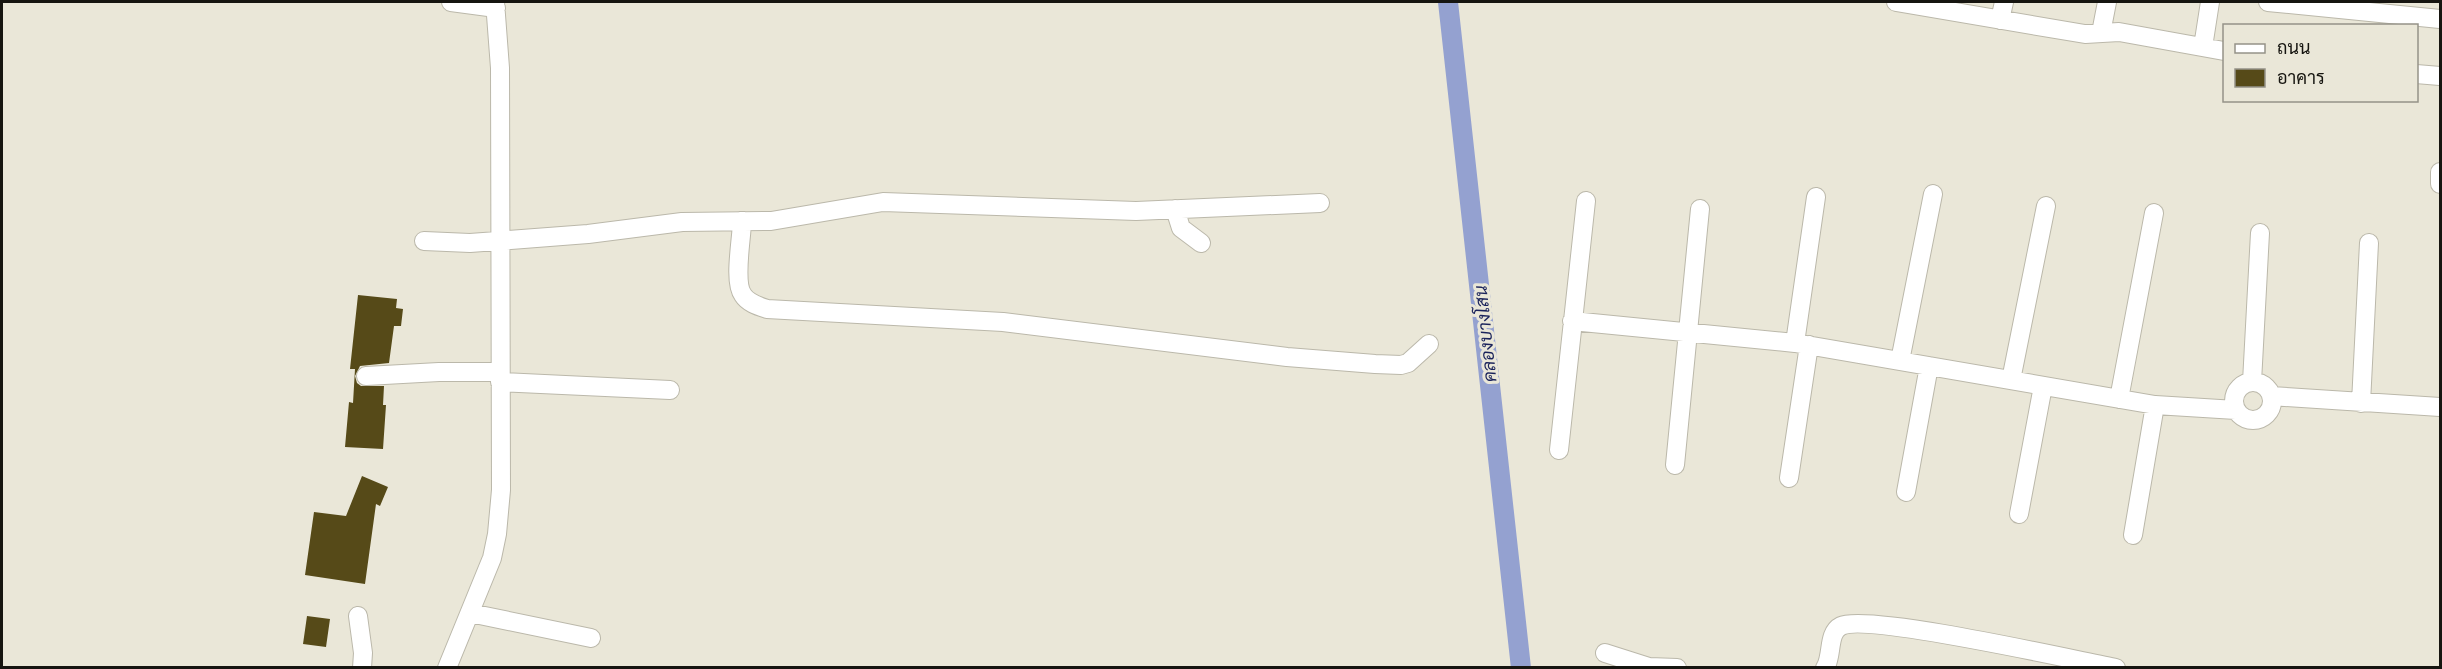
<svg xmlns="http://www.w3.org/2000/svg" width="2442" height="669" font-family="Literata,Sarabun,serif">
<rect width="100%" height="100%" fill="#eae7d8"/>
<g fill="none" stroke-linecap="round" stroke-linejoin="round">
<!-- canal -->
<path stroke="#94a1d0" stroke-width="20" d="M1448,2L1521,668"/>
</g>
<!-- building -->
<path fill="#564a18" d="M358,295L397,299L396,308L403,309L401,326H394L389,363L360,366L355,376L357,383L361,386H384L383,405H386L383,449L345,447L349,402L353,403L355,369H350Z
M362,476L388,487L380,506L376,504L365,584L305,575L314,512L346,516Z
M307,616L330,619L326,647L303,644Z"/>
<g fill="none" stroke-linecap="round" stroke-linejoin="round">
<!-- minor casing -->
<g stroke="#bbb8aa" stroke-width="20">
<path id="minor" d="M451,2L496,8
M1896,2L2085,34L2119,32L2224,51
M2268,2L2440,19
M2000,20L2004,2
M2101,33L2107,2
M2203,47L2210,2
M2416,74L2440,76
M2440,172V184
M1175,209L1181,228L1201,243
M742,221C742,238 733,282 743,295C748,303 758,306 767,309L1003,322L1287,357L1375,364L1401,365L1408,363L1429,344
M424,241L470,243L588,234L682,222L771,221L883,202L1136,211L1320,203
M1572,321L1795,343L2155,405L2236,410
M1795,343L1816,197
M1900,361L1933,194
M366,376L439,372H499
M2011,380L2046,206
M500,382L670,390
M2252,382L2260,233
M2234 401a19 19 0 1 1 38 0a19 19 0 1 1-38 0Z
M2271,396L2440,407
M2119,399L2154,213
M2361,403L2369,243
M1559,450L1586,201
M1675,465L1700,209
M1789,478L1809,345
M1906,492L1929,366
M2019,514L2043,386
M2133,535L2155,405
M470,613L591,638
M358,616L363,653L362,668
M1605,653L1649,667L1677,668
M447,668L492,558L497,534L501,490L500,68L495,2
M1825,668C1833,656 1827,633 1841,626C1867,613 2074,660 2116,668"/>
</g>
<!-- minor -->
<use href="#minor" stroke="#fff" stroke-width="18"/>
</g>
<g text-anchor="middle" dominant-baseline="central" stroke-width="6" stroke-linejoin="round" paint-order="stroke">
<!-- water labels -->
<g font-size="18" font-style="italic" fill="#1a235b" stroke="#eae7d8">
<text transform="translate(1484 334) rotate(-96)">คลองบางโสน</text>
</g>
</g>
<!-- border -->
<rect width="2442" height="669" fill="none" stroke="#161510" stroke-width="6"/>
<!-- legend -->
<rect x="2223" y="24" width="195" height="78" fill="#eae7d8" stroke="#959388" stroke-width="1.5"/>
<rect x="2235" y="44" width="30" height="9" fill="#ffffff" stroke="#959388" stroke-width="1.5"/>
<text x="2277" y="54" font-size="18" fill="#161510">ถนน</text>
<rect x="2235" y="69" width="30" height="18" fill="#564a18" stroke="#959388" stroke-width="1.5"/>
<text x="2277" y="84" font-size="18" fill="#161510">อาคาร</text>
</svg>
